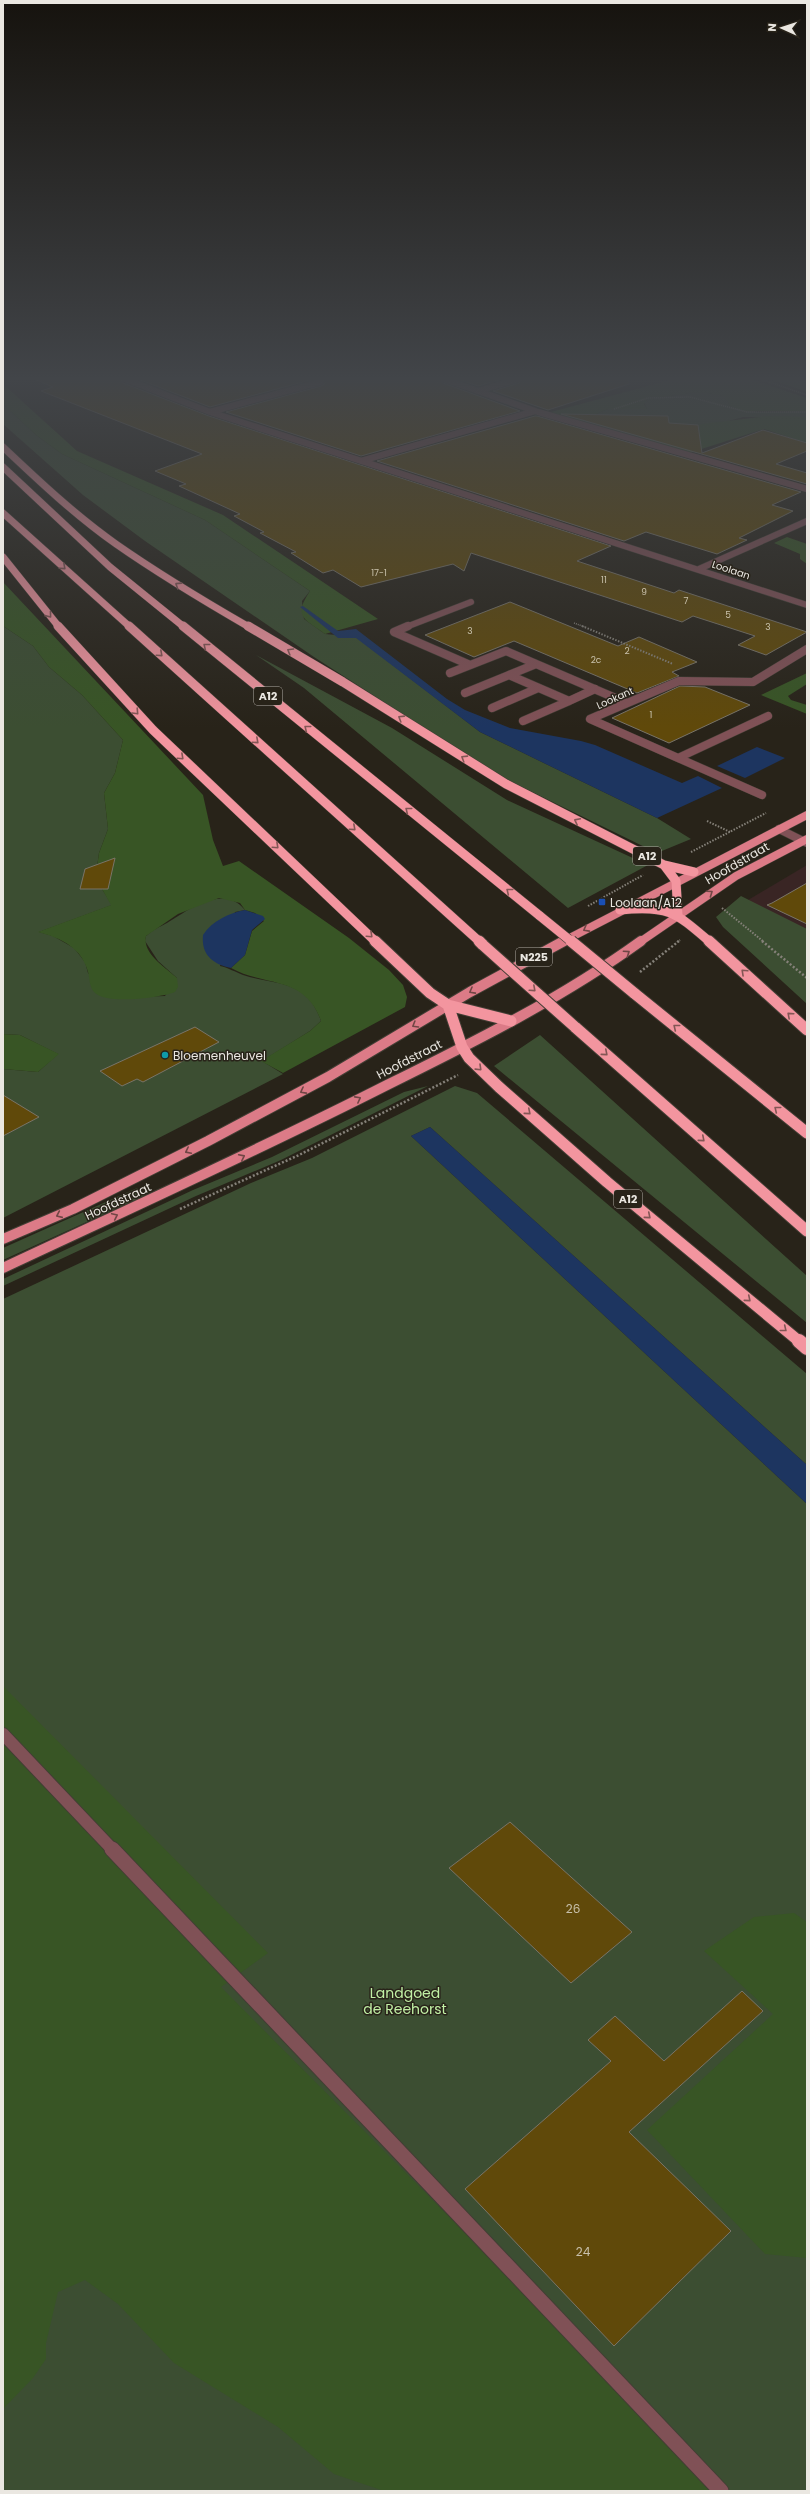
<svg xmlns="http://www.w3.org/2000/svg" width="810" height="2494" font-family="Poppins,sans-serif">
<rect width="100%" height="100%" fill="#282319"/>
<!-- industrial -->
<path fill="#392524" d="M807,865V969L733,909Z"/>
<!-- green -->
<path fill="#3c4e32" d="M691,393H707L725,396L730,406L758,412L807,411V417H743L700,429L672,441L657,444L584,423L582,420L608,409H647L644,402L648,399Z
M3,404L36,435L62,454L205,520L310,591L302,601L304,619L325,634L356,637L480,732L657,818L691,839L657,853L495,774L314,657L145,541L83,495L3,424Z
M3,626L33,646L49,667L82,695L123,740L115,773L104,793L108,829L99,853L96,874L82,883L80,889H102L112,905L39,932L53,936L74,948L85,962L88,973L111,998L165,996L177,978L158,961L145,941L146,936C153,930 159,927 167,923C188,910 224,883 245,910L235,912L220,966C229,968 235,972 243,975C277,986 307,979 321,1021L310,1031L262,1061L283,1074L3,1218V1069L38,1072L58,1054L20,1035L3,1034Z
M256,655L392,728L507,800L648,865L568,908L304,688Z
M741,896L807,929V1004L723,927L716,917Z
M540,1035L807,1276V1323L494,1066Z
M428,1086L281,1160L196,1196L3,1286V1279L193,1190L272,1157L404,1092Z
M455,1086L477,1093L807,1374V1465L430,1127L411,1136L807,1504V2491H3V1299L251,1183L312,1158Z
M137,1188L146,1195L3,1260V1248Z"/>
<!-- forest -->
<path fill="#385525" d="M674,379H750L807,398V411H742L730,406L724,396L707,393H691L648,399L644,404L647,409H608L582,420L584,423L551,412Z
M770,379H795L807,384V392Z
M3,384L77,451L223,515L378,619L325,634C303,618 293,617 310,591L205,520L62,454L36,435L3,404Z
M768,416L807,417V443L764,429L689,453L657,444L672,441L692,429H700L699,425L702,424Z
M787,537L807,544V564L800,559V554L774,543Z
M3,582L203,795L213,840L223,866L239,861L349,938L389,970L403,985L407,997L405,1007L283,1073L261,1061L310,1031L321,1021C305,975 265,987 231,968L245,955L252,931L264,921L255,913L245,910L240,903L219,898L178,914L146,936C142,954 167,968 177,978L178,987L175,992C160,998 105,1005 94,992C89,986 90,979 88,972C82,948 61,938 38,932L111,905L102,889H108L111,874H96L99,853L108,829L104,793L115,773L123,740L82,695L49,667L33,646L3,626Z
M807,673V684L788,696L791,700L807,705V714L761,695Z
M3,1034L20,1035L59,1054L38,1072L3,1069Z
M3,1686L268,1953L221,1987L722,2491H384L334,2474L278,2427L174,2363L118,2304L85,2280L58,2292L46,2343V2359L33,2378L3,2409Z
M794,1913L807,1922V2258L765,2254L647,2130L773,2014L704,1951L754,1917Z"/>
<!-- water -->
<path fill="#1d3560" d="M303,606L338,631L356,629L447,699L465,710L510,728L581,741L595,745L682,783L698,776L722,788L657,818L480,732L356,638H338L300,607Z
M757,747L785,758L745,778L717,766Z
M245,910L263,916L265,919L252,930L245,955L231,968C213,964 201,955 203,935C212,921 229,913 245,910Z
M430,1127L807,1465V1504L411,1136Z"/>
<!-- building -->
<path fill="#60490a" stroke="#797468" d="M34,379H121L123,383L209,416L611,546L577,561L674,593L679,590L807,632L766,655L738,645L755,636L693,616L682,622L471,553L464,571L453,564L361,587L333,570L323,573L291,553L296,552L260,533L264,532L234,516L240,514L179,486L186,484L155,471L202,454L41,391L53,387Z
M138,379H314L210,407Z
M323,379H440L443,383L520,411L361,456L226,412L321,386L324,384Z
M458,379H502L478,386Z
M522,379H629V384L548,410L493,391L519,383Z
M561,414L668,416L669,423L698,425L702,453L763,430L807,443V451L776,464L807,473V484Z
M535,416H537L801,492L772,505L793,511L739,538L747,540L717,554L646,532L624,541L377,461Z
M510,602L618,646L639,637L697,662L672,672L679,676L637,693L514,641L474,657L425,635Z
M680,686L705,687L750,705L669,743L612,718Z
M115,858L108,889H80L85,869Z
M807,883V924L767,905L772,903Z
M195,1027L219,1042L143,1082L137,1079L122,1086L100,1071Z
M3,1095L39,1117L3,1136Z
M510,1822L632,1932L571,1983L449,1868Z
M742,1991L763,2011L629,2132L731,2231L614,2346L465,2189L611,2061L588,2040L615,2016L664,2061Z"/>
<g fill="none" stroke-linecap="round" stroke-linejoin="round">
<!-- minor-far3 casing -->
<g stroke="#433e35" stroke-width="7">
<path id="minor-far3" d="M125,379L210,412L807,605
M444,379L538,412L807,489
M478,391L518,379
M210,412L320,382
M361,461L535,411
M699,569L807,521
M406,627L471,602"/>
</g>
<!-- minor-far2 casing -->
<g stroke="#433e35" stroke-width="9">
<path id="minor-far2" d="M408,626L394,632L470,665
M450,673L506,651L627,703
M509,675L569,701L523,721
M465,693L536,664
M569,701L595,689
M492,708L538,688
M768,716L678,758L590,719L679,681L753,682L807,649
M678,758L762,795
M779,829L807,843"/>
</g>
<!-- minor-far1 casing -->
<g stroke="#433e35" stroke-width="14">
<path id="minor-far1" d="M3,1734L113,1850"/>
</g>
<!-- minor casing -->
<g stroke="#433e35" stroke-width="17">
<path id="minor" d="M112,1849L721,2491"/>
</g>
<!-- major-far1 casing -->
<g stroke="#433e35" stroke-width="9">
<path id="major-far1" d="M562,942L807,815
M640,942L736,876L807,839"/>
</g>
<!-- major casing -->
<g stroke="#433e35" stroke-width="12">
<path id="major" d="M3,1239L73,1209L208,1141L328,1077L470,992L564,941
M3,1268C131,1208 261,1149 387,1085C474,1042 562,998 641,941"/>
</g>
<!-- highway-far3 casing -->
<g stroke="#433e35" stroke-width="8">
<path id="highway-far3" d="M3,447C39,481 75,515 116,544C159,574 204,601 249,627
M3,467L110,567L184,627
M3,513L130,627
M3,557L59,627"/>
</g>
<!-- highway-far2 casing -->
<g stroke="#433e35" stroke-width="10">
<path id="highway-far2" d="M58,626L153,730L376,942
M129,626L480,942
M183,626L540,916
M248,626L343,682L506,784L664,865L676,881L678,915
M664,865L694,872
M620,910C668,905 675,912 710,942"/>
</g>
<!-- highway-far1 casing -->
<g stroke="#433e35" stroke-width="13">
<path id="highway-far1" d="M375,941L430,993L448,1005L511,1021
M479,941L483,945
M709,941L807,1030
M634,993L807,1133
M448,1005L462,1047L469,1058L499,1087L607,1182L800,1342
M575,1027L807,1231"/>
</g>
<!-- highway casing -->
<g stroke="#433e35" stroke-width="16">
<path id="highway" d="M799,1341L807,1348"/>
</g>
<!-- path-far2 -->
<path stroke="#858179" stroke-width="1.5" stroke-dasharray="1 1" stroke-linecap="butt" d="M760,379L807,395
M614,409L648,398L690,397L747,412H807
M574,623L585,627"/>
<!-- path-far1 -->
<path stroke="#858179" stroke-width="2" stroke-dasharray="1.5 1.5" stroke-linecap="butt" d="M582,626L673,664
M707,821L730,832
M691,852L766,813
M588,906L643,875
M722,908L764,942
M677,942L680,940"/>
<!-- path -->
<path stroke="#858179" stroke-width="2.5" stroke-dasharray="2 2" stroke-linecap="butt" d="M762,941L807,978
M640,972L679,941
M180,1209L299,1155L458,1075"/>
<!-- minor-far3 -->
<use href="#minor-far3" stroke="#805156" stroke-width="6"/>
<!-- minor-far2 -->
<use href="#minor-far2" stroke="#805156" stroke-width="8"/>
<!-- minor-far1 -->
<use href="#minor-far1" stroke="#805156" stroke-width="12"/>
<!-- minor -->
<use href="#minor" stroke="#805156" stroke-width="15"/>
<!-- major-far1 -->
<use href="#major-far1" stroke="#dc7b87" stroke-width="8"/>
<!-- major -->
<use href="#major" stroke="#dc7b87" stroke-width="10"/>
<!-- highway-far3 -->
<use href="#highway-far3" stroke="#f3959f" stroke-width="7"/>
<!-- highway-far2 -->
<use href="#highway-far2" stroke="#f3959f" stroke-width="9"/>
<!-- highway-far1 -->
<use href="#highway-far1" stroke="#f3959f" stroke-width="11"/>
<!-- highway -->
<use href="#highway" stroke="#f3959f" stroke-width="14"/>
<!-- highway-bridge-far1 casing -->
<g stroke="#433e35" stroke-width="10" stroke-linecap="butt">
<path id="highway-bridge-far1" d="M540,916L572,942"/>
</g>
<!-- highway-bridge casing -->
<g stroke="#433e35" stroke-width="13" stroke-linecap="butt">
<path id="highway-bridge" d="M571,941L634,993
M483,945L575,1027"/>
</g>
<!-- highway-bridge-far1 -->
<use href="#highway-bridge-far1" stroke="#f3959f" stroke-width="9"/>
<!-- highway-bridge -->
<use href="#highway-bridge" stroke="#f3959f" stroke-width="11"/>
</g>
<!-- one-way arrows -->
<defs><path id="oneway-chevron" d="M-2-3.5L2.5 0L-2 3.5" fill="none" stroke-width="1.6" stroke-linecap="round" stroke-linejoin="round"/></defs>
<g stroke="#835655">
<use href="#oneway-chevron" transform="translate(63 567) rotate(42)"/>
<use href="#oneway-chevron" transform="translate(178 585) rotate(-147)"/>
<use href="#oneway-chevron" transform="translate(49 615) rotate(51)"/>
<use href="#oneway-chevron" transform="translate(206 646) rotate(-141)"/>
<use href="#oneway-chevron" transform="translate(290 651) rotate(-149)"/>
<use href="#oneway-chevron" transform="translate(160 654) rotate(42)"/>
<use href="#oneway-chevron" transform="translate(136 712) rotate(47)"/>
<use href="#oneway-chevron" transform="translate(401 718) rotate(-148)"/>
<use href="#oneway-chevron" transform="translate(307 728) rotate(-141)"/>
<use href="#oneway-chevron" transform="translate(256 741) rotate(42)"/>
<use href="#oneway-chevron" transform="translate(181 757) rotate(43)"/>
<use href="#oneway-chevron" transform="translate(464 758) rotate(-148)"/>
<use href="#oneway-chevron" transform="translate(408 810) rotate(-141)"/>
<use href="#oneway-chevron" transform="translate(577 821) rotate(-153)"/>
<use href="#oneway-chevron" transform="translate(353 828) rotate(42)"/>
<use href="#oneway-chevron" transform="translate(276 846) rotate(43)"/>
<use href="#oneway-chevron" transform="translate(509 891) rotate(-141)"/>
<use href="#oneway-chevron" transform="translate(370 935) rotate(43)"/>
<use href="#oneway-chevron" transform="translate(744 972) rotate(-137)"/>
<use href="#oneway-chevron" transform="translate(533 989) rotate(42)"/>
<use href="#oneway-chevron" transform="translate(790 1015) rotate(-138)"/>
<use href="#oneway-chevron" transform="translate(676 1027) rotate(-141)"/>
<use href="#oneway-chevron" transform="translate(605 1053) rotate(41)"/>
<use href="#oneway-chevron" transform="translate(479 1068) rotate(44)"/>
<use href="#oneway-chevron" transform="translate(777 1109) rotate(-141)"/>
<use href="#oneway-chevron" transform="translate(528 1112) rotate(41)"/>
<use href="#oneway-chevron" transform="translate(702 1139) rotate(41)"/>
<use href="#oneway-chevron" transform="translate(648 1216) rotate(40)"/>
<use href="#oneway-chevron" transform="translate(748 1299) rotate(40)"/>
<use href="#oneway-chevron" transform="translate(784 1329) rotate(39)"/>
</g>
<g stroke="#704645">
<use href="#oneway-chevron" transform="translate(710 893) rotate(-35)"/>
<use href="#oneway-chevron" transform="translate(586 929) rotate(151)"/>
<use href="#oneway-chevron" transform="translate(627 953) rotate(-34)"/>
<use href="#oneway-chevron" transform="translate(472 991) rotate(151)"/>
<use href="#oneway-chevron" transform="translate(415 1025) rotate(149)"/>
<use href="#oneway-chevron" transform="translate(303 1091) rotate(152)"/>
<use href="#oneway-chevron" transform="translate(358 1099) rotate(-28)"/>
<use href="#oneway-chevron" transform="translate(188 1151) rotate(153)"/>
<use href="#oneway-chevron" transform="translate(242 1157) rotate(-26)"/>
<use href="#oneway-chevron" transform="translate(59 1215) rotate(156)"/>
<use href="#oneway-chevron" transform="translate(115 1216) rotate(-25)"/>
</g>
<!-- sky -->
<linearGradient id="sky" x2="0" y2="1"><stop stop-color="#16130e"/><stop offset="0.52" stop-color="#424549"/><stop offset="1" stop-color="#424549" stop-opacity="0"/></linearGradient>
<rect width="810" height="728" fill="url(#sky)"/>
<!-- markers -->
<rect fill="#1a4fb4" stroke="#282319" stroke-width="1.5" x="598" y="898" width="8" height="8" rx="2"/>
<circle fill="#0f9aa8" stroke="#282319" stroke-width="1.5" cx="165" cy="1055" r="4"/>
<g text-anchor="middle" dominant-baseline="central" stroke-width="3" stroke-linejoin="round" paint-order="stroke">
<!-- far-number labels -->
<g font-size="9" fill="#c8c0ab">
<text x="379" y="573">17-1</text>
<text x="604" y="580">11</text>
<text x="644" y="592">9</text>
<text x="686" y="601">7</text>
<text x="728" y="615">5</text>
<text x="768" y="627">3</text>
<text x="470" y="631">3</text>
<text x="627" y="651">2</text>
<text x="596" y="660">2c</text>
<text x="651" y="715">1</text>
</g>
<!-- far-street labels -->
<g font-size="10" fill="#eae7e1" stroke="#282319">
<text transform="translate(731 570) rotate(18)">Loolaan</text>
<text transform="translate(615 698) rotate(-24)">Lookant</text>
</g>
<!-- shield labels -->
<g fill="#282319" stroke="#b0aca5" stroke-width="1">
<rect x="254" y="687" width="28" height="18" rx="3"/>
<rect x="633" y="847" width="28" height="18" rx="3"/>
<rect x="516" y="948" width="36" height="18" rx="3"/>
<rect x="614" y="1190" width="28" height="18" rx="3"/>
</g>
<g font-size="11" font-weight="bold" fill="#eae7e1">
<text x="268" y="696">A12</text>
<text x="647" y="856">A12</text>
<text x="534" y="957">N225</text>
<text x="628" y="1199">A12</text>
</g>
<!-- street labels -->
<g font-size="12" fill="#eae7e1" stroke="#282319">
<text transform="translate(737 863) rotate(-30)">Hoofdstraat</text>
<text transform="translate(409 1059) rotate(-27)">Hoofdstraat</text>
<text transform="translate(118 1201) rotate(-25)">Hoofdstraat</text>
</g>
<!-- poi labels -->
<g font-size="12" fill="#eae7e1" stroke="#282319" text-anchor="start">
<text x="610" y="902">Loolaan/A12</text>
<text x="173" y="1055">Bloemenheuvel</text>
</g>
<!-- near-number labels -->
<g font-size="12" fill="#c8c0ab">
<text x="573" y="1908">26</text>
<text x="583" y="2251">24</text>
</g>
<!-- near-park labels -->
<g font-size="14" fill="#c1f0a5" stroke="#282319">
<text x="405" y="1993">Landgoed<tspan x="405" dy="16">de Reehorst</tspan></text>
</g>
</g>
<!-- border -->
<rect width="810" height="2494" fill="none" stroke="#eae7e1" stroke-width="8"/>
<!-- north arrow -->
<g transform="translate(782 28) rotate(273)" stroke="#282319" stroke-width="3" paint-order="stroke">
<path d="M0-3L7 15L0 10L-7 15Z" fill="#eae7e1"/>
<text y="-6" font-size="11" font-weight="bold" text-anchor="middle" fill="#eae7e1">N</text>
</g>
</svg>
